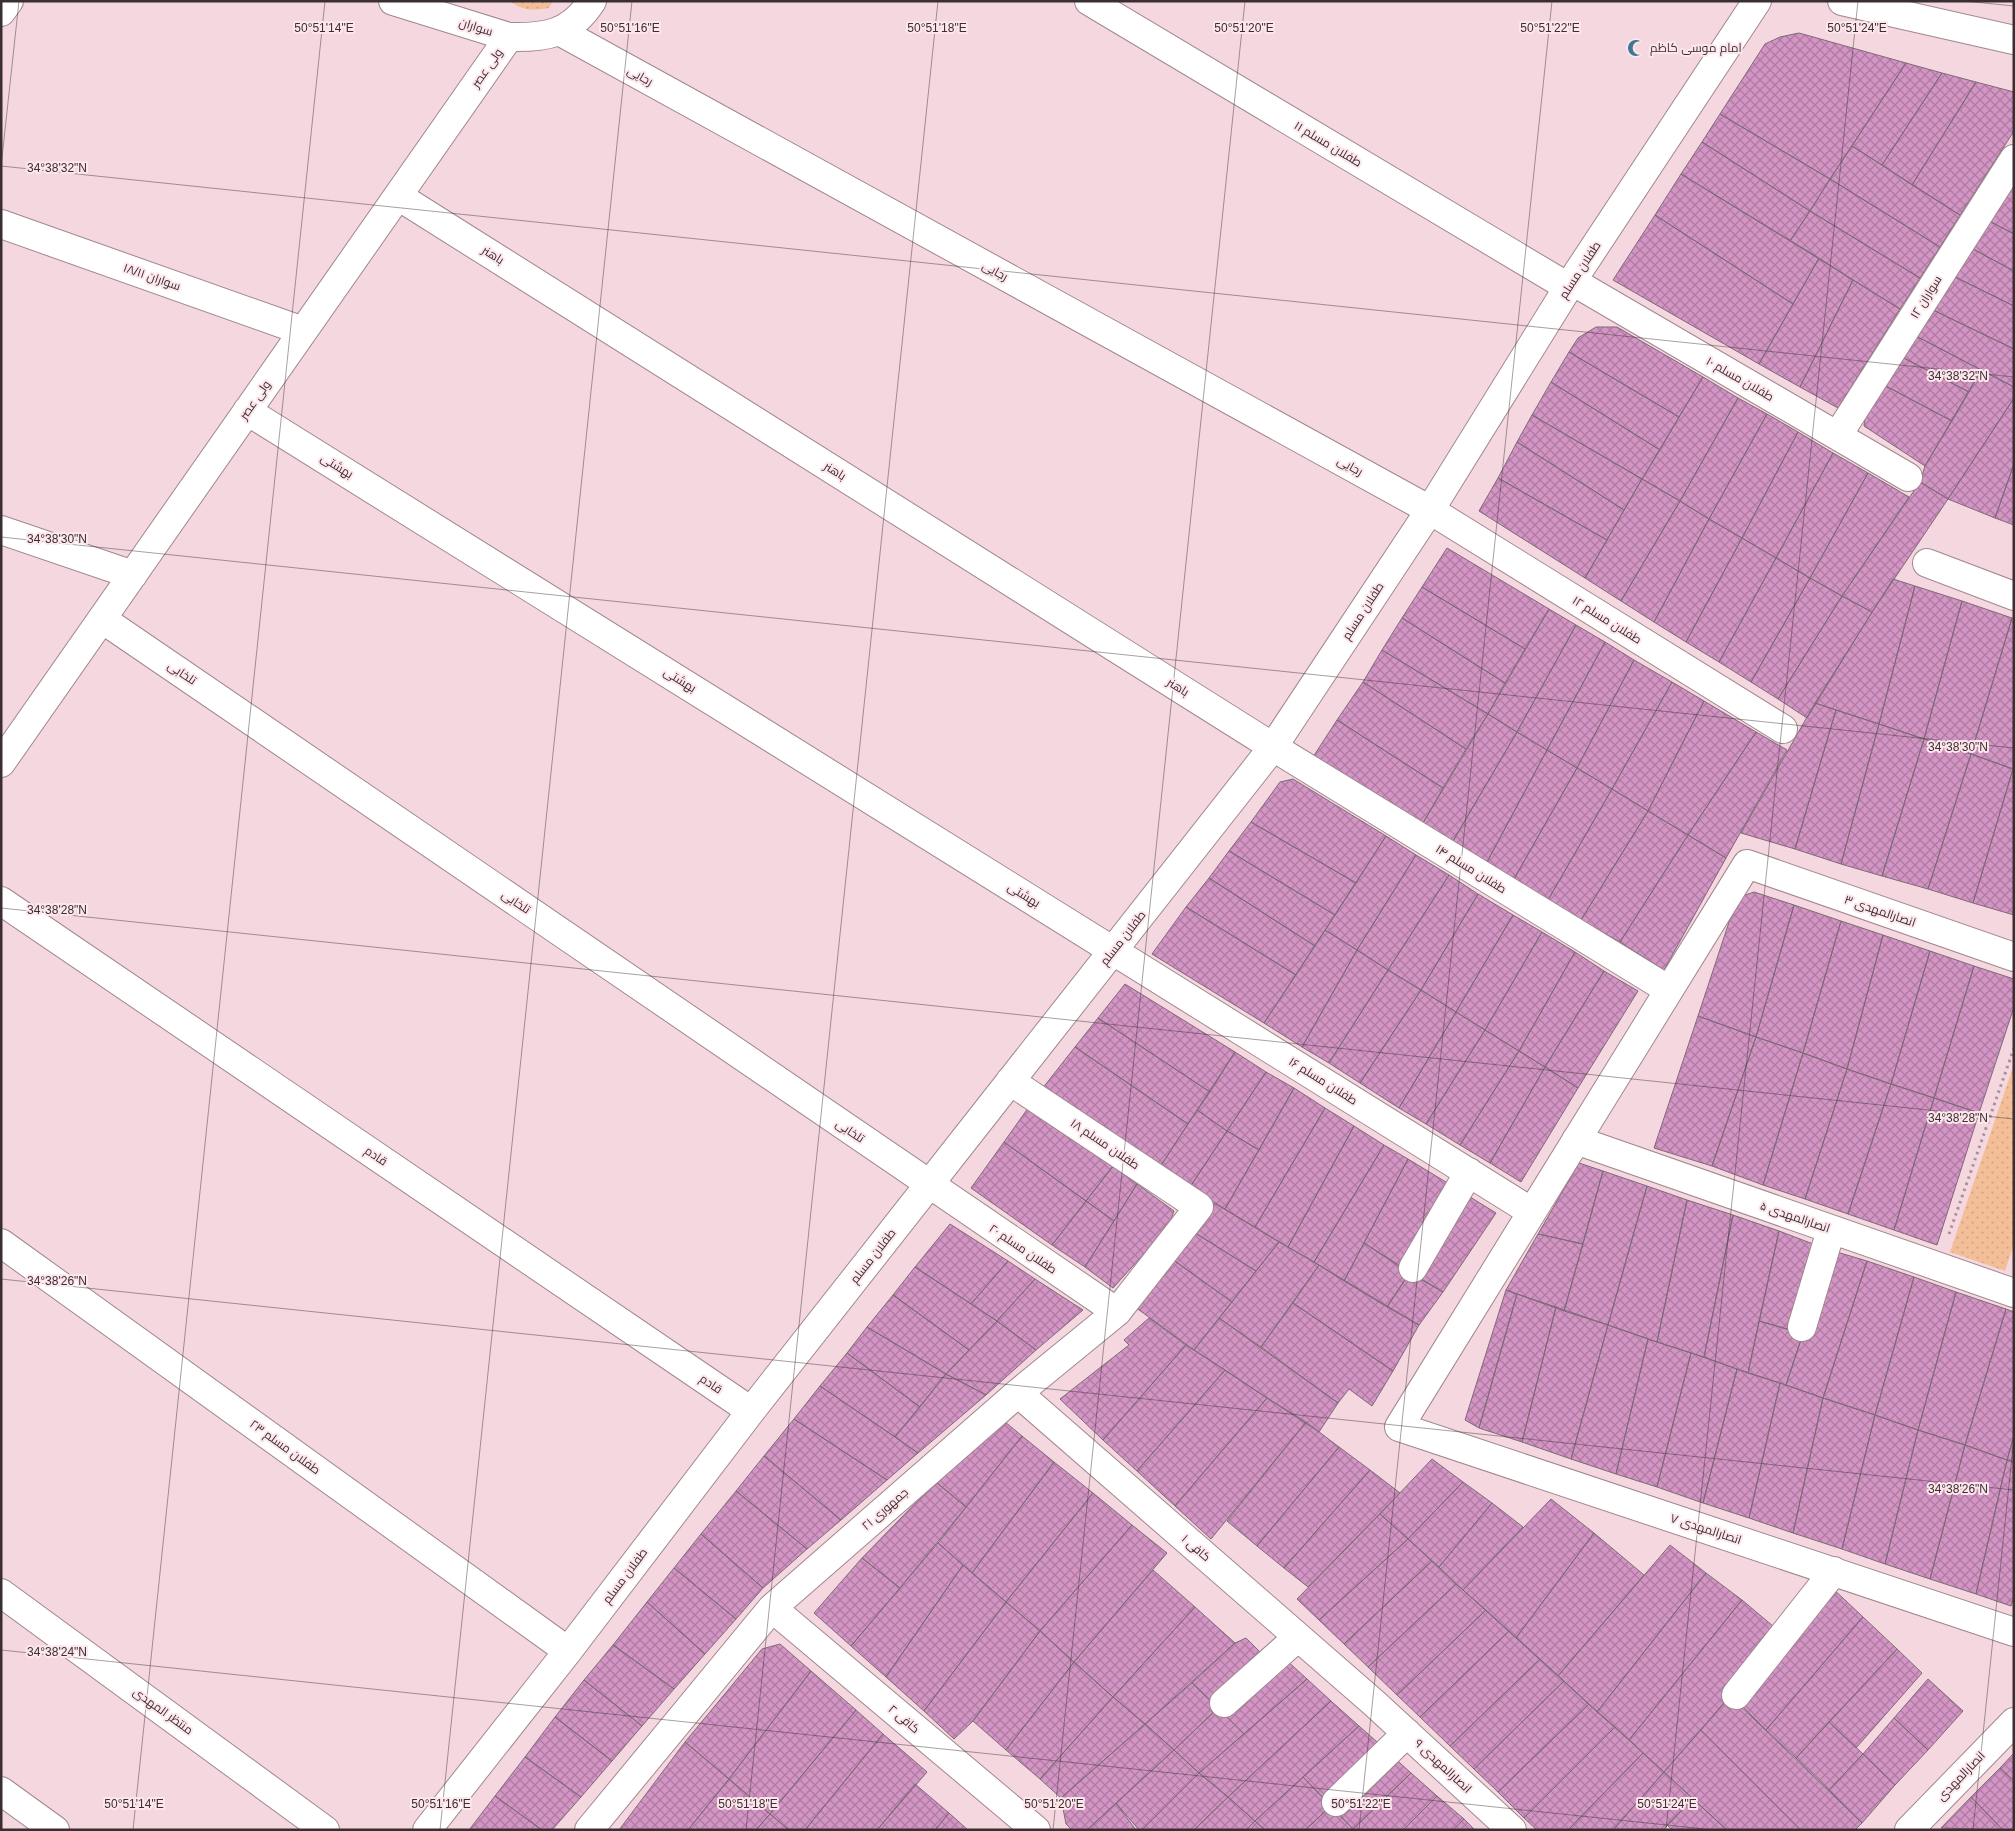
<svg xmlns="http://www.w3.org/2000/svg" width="2015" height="1831" font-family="Helvetica,Cairo,sans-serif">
<defs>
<pattern id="grass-dots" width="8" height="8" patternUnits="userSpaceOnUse" patternTransform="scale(1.25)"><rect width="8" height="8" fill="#f4bf98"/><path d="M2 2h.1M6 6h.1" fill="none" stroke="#d2a483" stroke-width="1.8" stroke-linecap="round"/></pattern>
<pattern id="building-cross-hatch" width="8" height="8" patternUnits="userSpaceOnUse" patternTransform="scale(1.25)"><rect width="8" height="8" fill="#d495c5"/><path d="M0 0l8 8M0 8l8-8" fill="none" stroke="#ad7aa1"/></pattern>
</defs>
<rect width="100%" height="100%" fill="#f5d8df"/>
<!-- grass -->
<path fill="url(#grass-dots)" d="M510,1H553L549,8C534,11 522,11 510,1Z
M2014,1064V1244L2005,1271L1950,1252Z"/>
<!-- building -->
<path fill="url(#building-cross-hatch)" stroke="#7d6a78" d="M1799,33L1906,63L1830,179L1720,114L1765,44L1780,37Z
M1906,63L1942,73L1882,165L1852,146Z
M1942,73L1976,82L1912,185L1882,165Z
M1976,82L2014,92V131L1960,215L1912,185Z
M1720,114L1830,179L1810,211L1702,142Z
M1702,142L1810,211L1790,241L1681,174Z
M1852,146L1960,215L1940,247L1830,179Z
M1681,174L1819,258L1793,304L1655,215Z
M1830,179L1940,247L1920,278L1810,211Z
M2013,185L2014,186V234L1989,221Z
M1810,211L1920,278L1900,309L1790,241Z
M1655,215L1793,304L1759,364L1613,280Z
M1989,221L2014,234V271L1971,248Z
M1971,248L2014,271V306L1953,276Z
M1819,258L1853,280L1800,387L1759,364Z
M1953,276L2014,306V349L1931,309Z
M1853,280L1900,309L1838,408L1800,387Z
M1931,309L2014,349V387L1914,335Z
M1596,327H1617L1703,377L1679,417L1569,352L1578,338Z
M1914,335L1981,370L1969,392L1900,356Z
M1569,352L1679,417L1660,450L1551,382Z
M1900,356L1969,392L1952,421L1882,384Z
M1981,370L2014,387V398L1948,499L1920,482L1925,466Z
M1703,377L1738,398L1680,501L1642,479Z
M1551,382L1660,450L1642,479L1532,415Z
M1882,384L1952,421L1925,466L1864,426L1866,407Z
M1738,398L1767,414L1709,519L1680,501Z
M2014,398V464L1995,518L1948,499Z
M1767,414L1798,432L1742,538L1709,519Z
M1532,415L1642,479L1624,510L1517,442Z
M1798,432L1833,453L1776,558L1742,538Z
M1517,442L1624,510L1607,540L1498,478Z
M1833,453L1868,473L1810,578L1776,558Z
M2014,464V525L1995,518Z
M1868,473L1909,497L1842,596L1810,578Z
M1498,478L1607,540L1585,578L1479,511Z
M1642,479L1680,501L1621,601L1585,578Z
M1920,482L1948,499L1872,612L1842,596Z
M1680,501L1709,519L1654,622L1621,601Z
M1709,519L1742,538L1686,642L1654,622Z
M1742,538L1776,558L1719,662L1686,642Z
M1447,548L1549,609L1525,649L1422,587Z
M1776,558L1810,578L1751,682L1719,662Z
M1810,578L1842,596L1778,699L1751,682Z
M1893,579L1915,586L1879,724L1815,703Z
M1915,586L1962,601L1924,739L1879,724Z
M1422,587L1525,649L1505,683L1402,618Z
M1842,596L1872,612L1807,718L1778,699Z
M1962,601L2012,618L1971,754L1924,739Z
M1549,609L1576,625L1517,732L1488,714Z
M1402,618L1505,683L1488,714L1382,650Z
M2012,618H2014L2013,769L1971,754Z
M1576,625L1605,642L1547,750L1517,732Z
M1605,642L1634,660L1577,768L1547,750Z
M1382,650L1488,714L1466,749L1363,682Z
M1634,660L1672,682L1612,789L1577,768Z
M1363,682L1466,749L1443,788L1337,720Z
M1672,682L1704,701L1648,811L1612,789Z
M1704,701L1756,732L1688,835L1648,811Z
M1815,703L1836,710L1795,849L1741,833Z
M1836,710L1879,724L1841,864L1795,849Z
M1488,714L1517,732L1453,841L1423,823Z
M1337,720L1443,788L1423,823L1313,757Z
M1879,724L1924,739L1882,876L1841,864Z
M1517,732L1547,750L1487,862L1453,841Z
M1756,732L1787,750L1726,858L1688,835Z
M1924,739L1971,754L1928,889L1882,876Z
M1547,750L1577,768L1514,879L1487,862Z
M1971,754L2013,769L1973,903L1928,889Z
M1577,768L1612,789L1548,900L1514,879Z
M2013,769H2014V915L1973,903Z
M1293,779L1386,836L1356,883L1251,822L1280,782Z
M1612,789L1648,811L1581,920L1548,900Z
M1648,811L1688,835L1620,942L1581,920Z
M1251,822L1356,883L1335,915L1229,851Z
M1688,835L1726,858L1664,970L1620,942Z
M1386,836L1416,855L1357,950L1325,930Z
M1229,851L1335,915L1315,946L1209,878Z
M1416,855L1449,875L1388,970L1357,950Z
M1449,875L1478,894L1421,990L1388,970Z
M1209,878L1315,946L1296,975L1186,907Z
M1754,892L1794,905L1756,1037L1698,1016L1737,898Z
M1478,894L1513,915L1456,1012L1421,990Z
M1794,905L1841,921L1803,1053L1756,1037Z
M1186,907L1296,975L1264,1023L1152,954Z
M1513,915L1542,932L1485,1030L1456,1012Z
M1841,921L1883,935L1847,1069L1803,1053Z
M1325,930L1357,950L1302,1047L1264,1023Z
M1542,932L1575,952L1519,1051L1485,1030Z
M1883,935L1930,951L1891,1084L1847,1069Z
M1357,950L1388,970L1329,1063L1302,1047Z
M1930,951L1974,966L1934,1098L1891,1084Z
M1575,952L1604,971L1545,1067L1519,1051Z
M1974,966L2014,979V1007L1979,1113L1934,1098Z
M1388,970L1421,990L1360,1083L1329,1063Z
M1604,971L1638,991L1578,1088L1545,1067Z
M1125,984L1235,1052L1210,1092L1098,1018Z
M1421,990L1456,1012L1399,1108L1360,1083Z
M1456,1012L1485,1030L1426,1124L1399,1108Z
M1698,1016L1756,1037L1712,1166L1654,1148Z
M1098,1018L1210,1092L1188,1124L1075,1047Z
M1485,1030L1519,1051L1460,1145L1426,1124Z
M1756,1037L1803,1053L1763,1185L1712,1166Z
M1075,1047L1188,1124L1160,1167L1042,1089Z
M1519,1051L1545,1067L1490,1163L1460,1145Z
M1235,1052L1266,1072L1227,1131L1197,1110Z
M1803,1053L1847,1069L1805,1199L1763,1185Z
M1545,1067L1578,1088L1521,1182L1490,1163Z
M1847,1069L1891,1084L1848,1214L1805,1199Z
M1266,1072L1294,1088L1259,1150L1227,1131Z
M1891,1084L1934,1098L1894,1230L1848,1214Z
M1294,1088L1325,1108L1255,1227L1225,1209Z
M1934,1098L1979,1113L1937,1245L1894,1230Z
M1031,1104L1113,1166L1086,1201L1004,1142Z
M1325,1108L1354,1126L1288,1247L1255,1227Z
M1197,1110L1227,1131L1190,1187L1160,1167Z
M1354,1126L1384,1145L1314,1262L1288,1247Z
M1227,1131L1259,1150L1225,1209L1190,1187Z
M1004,1142L1086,1201L1052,1245L971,1188Z
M1384,1145L1408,1159L1344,1281L1314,1262Z
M1408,1159L1454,1187L1406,1271L1364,1243Z
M1579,1163L1603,1171L1583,1244L1538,1234Z
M1113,1166L1137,1184L1114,1221L1086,1201Z
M1603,1171L1647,1186L1608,1325L1564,1311Z
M1137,1184L1174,1211L1168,1227L1113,1288L1085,1267Z
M1647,1186L1687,1200L1657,1342L1608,1325Z
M1462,1192L1496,1213L1443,1292L1413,1275Z
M1687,1200L1733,1215L1704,1357L1657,1342Z
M1086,1201L1114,1221L1085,1267L1052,1245Z
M1214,1203L1279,1242L1256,1271L1192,1231Z
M1733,1215L1779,1231L1748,1373L1704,1357Z
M950,1224L1008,1261L971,1304L915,1267Z
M1192,1231L1256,1271L1232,1302L1172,1259Z
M1779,1231L1821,1247L1795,1331L1759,1321Z
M1538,1234L1583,1244L1564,1311L1506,1290Z
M1279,1242L1319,1265L1261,1347L1219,1318Z
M1364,1243L1410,1272L1387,1307L1344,1281Z
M1830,1250L1867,1261L1823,1398L1786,1385Z
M1172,1259L1232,1302L1194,1350L1135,1307Z
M1008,1261L1035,1279L997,1321L971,1304Z
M1867,1261L1914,1277L1875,1415L1823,1398Z
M1319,1265L1419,1325L1393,1371L1293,1303Z
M915,1267L997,1321L969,1350L893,1295Z
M1410,1272L1443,1292L1419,1325L1387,1307Z
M1914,1277L1956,1292L1918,1430L1875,1415Z
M1035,1279L1083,1310L1036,1350L997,1321Z
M1506,1290L1517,1294L1479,1428L1465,1420Z
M1956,1292L2006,1309L1965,1445L1918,1430Z
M1517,1294L1556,1307L1522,1442L1479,1428Z
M893,1295L969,1350L946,1374L867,1327Z
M1293,1303L1393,1371L1372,1406L1349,1389L1338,1403L1261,1347Z
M1556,1307L1608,1325L1571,1459L1522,1442Z
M2006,1309L2014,1312V1436L2007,1460L1965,1445Z
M1149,1318L1186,1345L1103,1440L1060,1399L1129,1345L1124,1340Z
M1219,1318L1338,1403L1319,1432L1194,1350Z
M997,1321L1036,1350L986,1395L946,1374Z
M1759,1321L1803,1334L1786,1385L1748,1373Z
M1608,1325L1648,1339L1616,1474L1571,1459Z
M867,1327L946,1374L920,1407L847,1353Z
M1648,1339L1691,1353L1657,1487L1616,1474Z
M1186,1345L1225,1370L1137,1471L1103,1440Z
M847,1353L920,1407L895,1437L820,1386Z
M1691,1353L1737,1369L1703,1503L1657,1487Z
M1737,1369L1780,1383L1749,1518L1703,1503Z
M1225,1370L1267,1398L1175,1506L1137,1471Z
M946,1374L986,1395L918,1453L895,1437Z
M1780,1383L1823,1398L1793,1533L1749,1518Z
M820,1386L895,1437L918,1453L887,1480L794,1419Z
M1267,1398L1306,1422L1211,1539L1175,1506Z
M1823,1398L1875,1415L1842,1549L1793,1533Z
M1875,1415L1918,1430L1885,1564L1842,1549Z
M794,1419L887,1480L841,1520L764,1456Z
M1004,1421L1022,1436L966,1507L936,1482Z
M1306,1422L1339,1447L1257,1546L1227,1521Z
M1918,1430L1965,1445L1930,1579L1885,1564Z
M1022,1436L1054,1462L972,1573L938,1543Z
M2014,1436V1462L2007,1460Z
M1965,1445L2007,1460L1976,1594L1930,1579Z
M1339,1447L1370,1470L1284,1568L1257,1546Z
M764,1456L841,1520L807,1549L736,1491Z
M1432,1459L1463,1482L1408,1539L1380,1514Z
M2007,1460L2014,1462V1596L2011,1606L1976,1594Z
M1054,1462L1093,1493L1006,1602L972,1573Z
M1370,1470L1400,1493L1308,1587L1284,1568Z
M936,1482L966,1507L900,1588L862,1558Z
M1463,1482L1492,1503L1439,1567L1408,1539Z
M736,1491L807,1549L763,1588L701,1534Z
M1093,1493L1132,1525L1040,1631L1006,1602Z
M1551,1499L1594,1533L1516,1638L1463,1590Z
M1492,1503L1523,1527L1463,1590L1439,1567Z
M1380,1514L1408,1539L1319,1620L1297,1599Z
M1132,1525L1167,1553L1074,1662L1040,1631Z
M1594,1533L1644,1575L1558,1676L1516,1638Z
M701,1534L763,1588L736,1619L674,1568Z
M1408,1539L1432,1561L1344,1644L1319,1620Z
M938,1543L963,1565L886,1677L851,1646Z
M1670,1545L1706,1573L1597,1712L1558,1676Z
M862,1558L900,1588L851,1646L814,1613Z
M1432,1561L1456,1584L1368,1667L1344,1644Z
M963,1565L1006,1602L924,1711L886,1677Z
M674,1568L736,1619L705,1654L647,1602Z
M1153,1570L1195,1607L1113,1697L1074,1662Z
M1706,1573L1742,1600L1629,1740L1597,1712Z
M1456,1584L1486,1610L1397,1695L1368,1667Z
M1829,1585L1863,1617L1766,1730L1737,1701Z
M1742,1600L1780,1632L1730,1696L1664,1772L1629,1740Z
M647,1602L705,1654L674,1689L613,1645Z
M1006,1602L1040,1631L973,1721L954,1739L924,1711Z
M1195,1607L1235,1643L1145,1724L1113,1697Z
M1486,1610L1509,1631L1420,1717L1397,1695Z
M1863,1617L1897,1649L1796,1758L1766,1730Z
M1040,1631L1074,1662L1006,1750L973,1721Z
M1509,1631L1540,1659L1450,1746L1420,1717Z
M1246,1638L1267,1659L1214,1704L1192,1683L1235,1643Z
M780,1644L811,1671L729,1779L685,1742L762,1649Z
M613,1645L674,1689L642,1726L584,1680Z
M1897,1649L1922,1673L1856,1748L1829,1722Z
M1284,1658L1307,1679L1244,1734L1223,1713Z
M1540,1659L1564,1681L1474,1769L1450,1746Z
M1074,1662L1113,1697L1040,1779L1006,1750Z
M811,1671L856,1710L770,1814L729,1779Z
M1307,1679L1331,1701L1228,1797L1199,1773Z
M1928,1679L1963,1711L1928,1750L1894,1718Z
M584,1680L642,1726L612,1761L555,1717Z
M1564,1681L1589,1704L1498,1792L1474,1769Z
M1192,1683L1218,1708L1174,1750L1145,1724Z
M1730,1696L1862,1823L1855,1830H1801L1701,1730Z
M1113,1697L1145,1724L1061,1798L1040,1779Z
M1331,1701L1359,1726L1255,1821L1228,1797Z
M1589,1704L1615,1727L1524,1818L1498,1792Z
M1218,1708L1244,1734L1199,1773L1174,1750Z
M856,1710L883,1734L805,1830H789L770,1814Z
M555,1717L612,1761L581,1797L525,1757Z
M1894,1718L1928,1750L1895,1785L1863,1754Z
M1829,1722L1863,1754L1829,1790L1796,1758Z
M1145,1724L1174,1750L1087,1830H1072L1066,1824L1061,1798Z
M1359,1726L1385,1749L1328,1803L1303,1777Z
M1615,1727L1643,1753L1568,1830H1537L1524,1818Z
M1701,1730L1801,1830H1727L1664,1772Z
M883,1734L927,1772L877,1830H805Z
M685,1742L729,1779L688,1830H619Z
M1174,1750L1199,1773L1142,1830H1139L1116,1803Z
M1643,1753L1664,1772L1613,1830H1568Z
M2014,1753V1781L2000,1768Z
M1390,1754L1411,1773L1353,1829L1334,1810Z
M1863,1754L1895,1785L1862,1823L1829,1790Z
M525,1757L581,1797L552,1830H542L495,1796Z
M2000,1768L2014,1781V1830H2003L1971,1797Z
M1664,1772L1693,1799L1663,1830H1613Z
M1199,1773L1228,1797L1194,1830H1142Z
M1411,1773L1437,1796L1403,1830H1352Z
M1303,1777L1331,1806L1305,1830H1265L1255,1821Z
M729,1779L770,1814L756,1830H688Z
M915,1784L949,1813L935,1830H877Z
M495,1796L542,1830H469Z
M1437,1796L1464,1819L1453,1830H1403Z
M1228,1797L1255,1821L1246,1830H1194Z
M1971,1797L2003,1830L1941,1828Z
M1693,1799L1727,1830H1672L1667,1825Z
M1116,1803L1136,1830H1087Z
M1331,1806L1353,1829L1352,1830H1305Z
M949,1813L968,1830H935Z
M770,1814L789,1830H756Z
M1464,1819L1475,1830H1453Z
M1255,1821L1265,1830H1246Z"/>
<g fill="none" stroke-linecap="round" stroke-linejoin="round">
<!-- minor casing -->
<g stroke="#a1878d" stroke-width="30">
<path id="minor" d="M393,1L509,37C546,38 571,34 592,1
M1089,1L1568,287
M1842,1L2014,40
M1,12L9,1
M561,32L1430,510L1783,729
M398,196L1273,747L1669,990
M1,224L303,331
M1572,281L1908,477
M247,411L1532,1212
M1838,435L2014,159
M1,530L133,575
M1927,563L2014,596
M102,619L1117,1312
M1,763L509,37
M1,901L751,1411
M2014,957L1747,864L1399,1427L2014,1632
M1576,1140L2014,1293
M1,1243L568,1651
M1413,1268L1469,1172
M1802,1327L1831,1230
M1018,1393L1374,1703L1512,1830
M1,1593L325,1830
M772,1608L1036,1830
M1736,1695L1834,1571
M1224,1703L1298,1637
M1336,1802L1407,1733
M427,1830L568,1651L751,1411L1273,747L1430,510L1572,281L1757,1
M589,1830L772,1608L1018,1393L1117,1312L1199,1207L1010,1081
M1909,1830L2014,1722"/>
</g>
<!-- major casing -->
<g stroke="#a1878d" stroke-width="30">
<path id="major" d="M1,1791L55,1830"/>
</g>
<!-- path -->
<path stroke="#a79297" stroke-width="3" stroke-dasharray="2.5 4" stroke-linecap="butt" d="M1949,1234L2014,1048"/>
<!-- minor -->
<use href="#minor" stroke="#fff" stroke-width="28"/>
<!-- major -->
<use href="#major" stroke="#fff" stroke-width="28"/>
</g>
<!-- ticks -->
<path fill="none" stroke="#392e31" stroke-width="1" stroke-opacity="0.45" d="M1964,1L2014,6M1,166L2014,377M1,167L19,1M1,537L2014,748M1,908L2014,1119M1,1279L2014,1490M1,1650L1714,1830M133,1830L325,1M440,1830L632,1M746,1830L938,1M1053,1830L1245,1M1359,1830L1552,1M1666,1830L1858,1M1973,1830L2014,1437"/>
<!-- icons -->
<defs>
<g id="mosque-bare" transform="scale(1.35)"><path d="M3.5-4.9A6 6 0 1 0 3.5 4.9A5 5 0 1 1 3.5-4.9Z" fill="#3e7991" stroke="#fee7ec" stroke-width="2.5" paint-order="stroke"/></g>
</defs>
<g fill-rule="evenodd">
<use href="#mosque-bare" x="1636" y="48"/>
</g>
<g text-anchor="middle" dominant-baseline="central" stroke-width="4" stroke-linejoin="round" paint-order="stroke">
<!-- street labels -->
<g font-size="12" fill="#392e31" stroke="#fee7ec">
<text transform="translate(476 27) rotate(17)">سواران</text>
<text transform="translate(487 68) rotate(-55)">ولی عصر</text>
<text transform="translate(640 76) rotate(29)">رجایی</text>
<text transform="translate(1328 144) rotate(31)">طفلان مسلم ۱۱</text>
<text transform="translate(493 255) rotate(32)">باهنر</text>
<text transform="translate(1580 270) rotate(-57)">طفلان مسلم</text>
<text transform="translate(995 271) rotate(29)">رجایی</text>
<text transform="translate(152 277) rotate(19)">سواران ۱۸/۱۱</text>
<text transform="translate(1926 297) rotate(-58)">سواران ۱۲</text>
<text transform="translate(1740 379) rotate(30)">طفلان مسلم ۱۰</text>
<text transform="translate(255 400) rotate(-55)">ولی عصر</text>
<text transform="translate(337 466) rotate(32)">بهشتی</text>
<text transform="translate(1350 466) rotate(29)">رجایی</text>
<text transform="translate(835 471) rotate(32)">باهنر</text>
<text transform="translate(1363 611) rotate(-57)">طفلان مسلم</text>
<text transform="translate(1607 620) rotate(32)">طفلان مسلم ۱۲</text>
<text transform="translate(182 673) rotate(34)">تلخابی</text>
<text transform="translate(680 680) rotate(32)">بهشتی</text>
<text transform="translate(1178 687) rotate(32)">باهنر</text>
<text transform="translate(1471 869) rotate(32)">طفلان مسلم ۱۴</text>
<text transform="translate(1024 895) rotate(32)">بهشتی</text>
<text transform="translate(516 902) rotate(34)">تلخابی</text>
<text transform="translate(1880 911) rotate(19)">انصارالمهدی ۳</text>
<text transform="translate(1123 938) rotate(-52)">طفلان مسلم</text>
<text transform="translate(1323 1081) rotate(32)">طفلان مسلم ۱۶</text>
<text transform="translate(850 1131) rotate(34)">تلخابی</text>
<text transform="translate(1105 1144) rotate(34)">طفلان مسلم ۱۸</text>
<text transform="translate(376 1156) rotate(34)">قادم</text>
<text transform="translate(1795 1217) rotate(19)">انصارالمهدی ۵</text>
<text transform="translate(1023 1249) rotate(34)">طفلان مسلم ۲۰</text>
<text transform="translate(873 1256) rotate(-52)">طفلان مسلم</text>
<text transform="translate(711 1384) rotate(34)">قادم</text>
<text transform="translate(285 1447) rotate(36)">طفلان مسلم ۲۳</text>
<text transform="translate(885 1509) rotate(-41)">جمهوری ۲۱</text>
<text transform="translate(1706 1529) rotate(18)">انصارالمهدی ۷</text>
<text transform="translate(1196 1548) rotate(41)">کافی ۱</text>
<text transform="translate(625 1576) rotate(-53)">طفلان مسلم</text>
<text transform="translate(163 1711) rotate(36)">منتظر المهدی</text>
<text transform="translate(904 1719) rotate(40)">کافی ۲</text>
<text transform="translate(1443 1766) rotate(43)">انصارالمهدی ۹</text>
<text transform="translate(1961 1776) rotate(-46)">انصارالمهدی</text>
</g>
<!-- poi labels -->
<g font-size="12" fill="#392e31" stroke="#fee7ec" text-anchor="start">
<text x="1650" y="48">امام موسی کاظم</text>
</g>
</g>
<g font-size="12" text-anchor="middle" fill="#392e31" stroke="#fee7ec" stroke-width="4" stroke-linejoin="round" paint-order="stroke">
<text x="324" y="32">50°51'14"E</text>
<text x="630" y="32">50°51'16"E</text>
<text x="937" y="32">50°51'18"E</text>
<text x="1244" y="32">50°51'20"E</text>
<text x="1550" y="32">50°51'22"E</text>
<text x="1857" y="32">50°51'24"E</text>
<text x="57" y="172">34°38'32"N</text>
<text x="1958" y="380">34°38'32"N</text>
<text x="57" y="543">34°38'30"N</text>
<text x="1958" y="751">34°38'30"N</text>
<text x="57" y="914">34°38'28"N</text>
<text x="1958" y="1122">34°38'28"N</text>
<text x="57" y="1285">34°38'26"N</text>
<text x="1958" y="1493">34°38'26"N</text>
<text x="57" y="1656">34°38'24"N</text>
<text x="134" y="1808">50°51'14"E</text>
<text x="441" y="1808">50°51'16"E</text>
<text x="748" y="1808">50°51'18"E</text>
<text x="1054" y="1808">50°51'20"E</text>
<text x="1361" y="1808">50°51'22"E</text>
<text x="1667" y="1808">50°51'24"E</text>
</g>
<!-- border -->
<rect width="2015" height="1831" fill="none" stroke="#392e31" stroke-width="5"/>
</svg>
